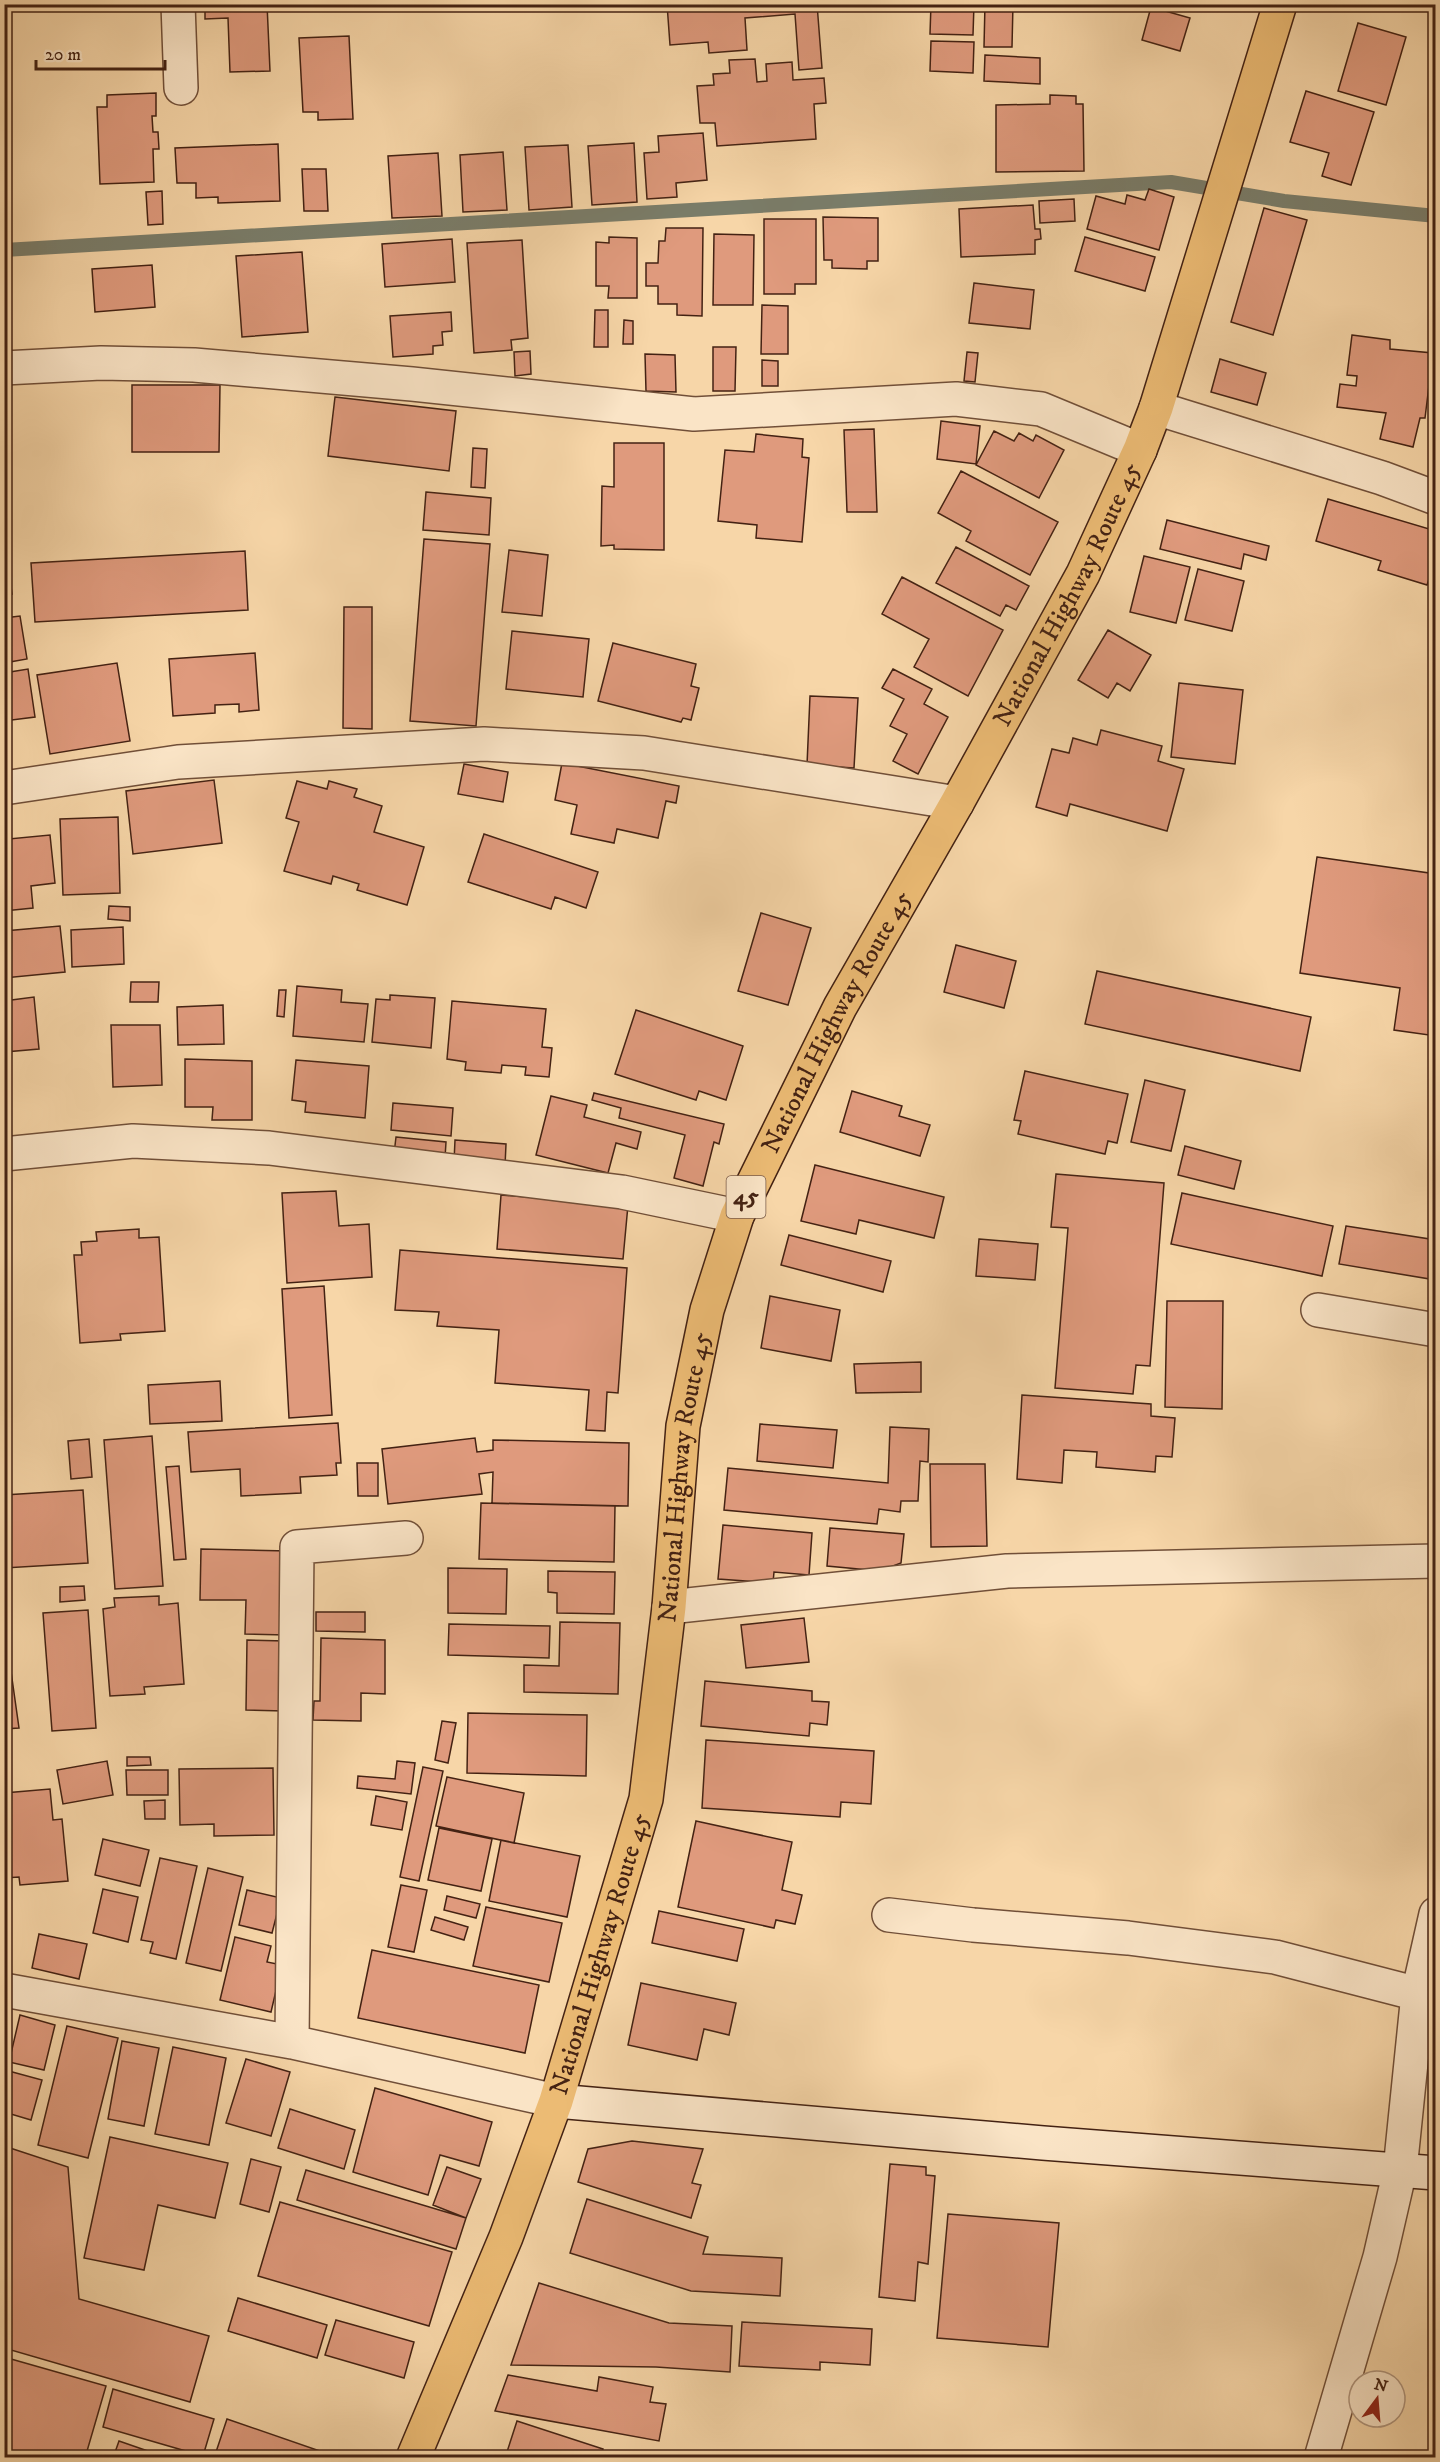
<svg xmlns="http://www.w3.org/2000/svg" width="1440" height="2462" font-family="'IM FELL DW Pica',serif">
<rect width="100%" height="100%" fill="#f7d6a8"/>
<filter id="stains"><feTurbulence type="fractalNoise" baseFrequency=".00333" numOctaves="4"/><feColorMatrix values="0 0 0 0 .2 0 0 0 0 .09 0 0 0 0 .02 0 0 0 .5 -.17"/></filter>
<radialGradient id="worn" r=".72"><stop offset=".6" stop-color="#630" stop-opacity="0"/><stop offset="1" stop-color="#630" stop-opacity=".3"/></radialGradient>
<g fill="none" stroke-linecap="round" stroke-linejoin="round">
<!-- stream -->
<path stroke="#7a7d6a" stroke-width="14" d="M4,250L1171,182L1284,201L1436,216"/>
</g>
<!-- building -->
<path fill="#df9a7d" stroke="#442213" stroke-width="1.5" d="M205,4H267L270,71L230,72L228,18L205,19Z
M667,4H817L822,68L799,70L795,14L745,18L747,50L709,53L708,42L670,45Z
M931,4H974L973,35L930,34Z
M985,4H1013L1012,47H984Z
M1151,7L1190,18L1180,51L1142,40Z
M1358,23L1406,37L1386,105L1338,91Z
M349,36L353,119L318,120V112H303L299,38Z
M931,41L974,42L973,73L930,71Z
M985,55L1040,58V84L984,81Z
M755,59L757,82L767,81L766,64L792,62L793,80L824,78L826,103L814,104L816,139L717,146L715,123H700L697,86L714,85L713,74L730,73L729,60Z
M1306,91L1374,112L1351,185L1322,176L1329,153L1290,142Z
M156,93V116H152L153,132H158L159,149H153L154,182L100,184L97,107H107V95Z
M1050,95L1076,96V104H1083L1084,171L996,172V105L1050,104Z
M703,133L707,180L676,183L677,197L647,199L644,153L659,152L658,136Z
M634,143L637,202L592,205L588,146Z
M278,144L280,201L218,203V197L196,198V183H177L175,148Z
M568,145L572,207L529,210L525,147Z
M503,152L507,210L463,212L460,155Z
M438,153L442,216L392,218L388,156Z
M302,169H326L328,211H304Z
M1149,189L1174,197L1159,250L1087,229L1096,196L1125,204L1127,195L1145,200Z
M162,191L163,224L148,225L146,192Z
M1074,199L1075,221L1040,223L1039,201Z
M1033,205L1035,229H1040L1041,239L1035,240V254L961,257L959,209Z
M1264,208L1307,220L1273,335L1231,322Z
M823,217L878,218V261H867V269L832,268V260H824Z
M764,219H816V284H795V294H764Z
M666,228H703L702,316L677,315V304H658V286H646V263H658L659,241H665Z
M714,234L754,235L753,305H713Z
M609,237L637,238V298H608L609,286H596V242L609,243Z
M1085,237L1155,257L1145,291L1075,271Z
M452,239L455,282L385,287L382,244Z
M522,240L528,338L511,340L512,350L474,353L467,243Z
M302,252L308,332L242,337L236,256Z
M152,265L155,307L95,312L92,269Z
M974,283L1034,290L1030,329L969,323Z
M762,305L788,306V354H761Z
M595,310H608V347H594Z
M451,312L452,331L442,332L443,345L433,346V354L393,357L390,316Z
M624,320L633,321V344H623Z
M1352,335L1390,340V349L1433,353L1425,418H1420L1413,447L1380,439L1386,413L1337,407L1340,384L1356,386L1357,376L1347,375Z
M713,347H736L735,391H713Z
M530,351L531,374L515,376L514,352Z
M967,352L978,353L975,382L964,381Z
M645,354L675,355L676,392L646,391Z
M1220,359L1266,373L1257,405L1211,392Z
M762,360L778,361V386H762Z
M132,385H220L219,452H132Z
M335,397L456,411L449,471L328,456Z
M941,421L980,426L976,464L937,459Z
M874,429L877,512H847L844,430Z
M994,431L1014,441L1019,433L1033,441L1036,435L1064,450L1039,498L976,465Z
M756,434L803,439L802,457L809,458L802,542L756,538L757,525L718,521L725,450L754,452Z
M614,443H664V550L614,549V545L601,546L602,486L614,487Z
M473,448L487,449L485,488L471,487Z
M961,471L1058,522L1030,575L966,541L971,531L938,513Z
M426,492L491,498L489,535L423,530Z
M1328,499L1436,531V558L1427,585L1378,570L1381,561L1316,541Z
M1167,520L1269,546L1266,560L1244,554L1241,569L1160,549Z
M424,539L490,544L476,726L410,721Z
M956,547L1029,586L1016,610L1006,605L1000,616L936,583Z
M509,550L548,555L542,616L502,612Z
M245,551L248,610L35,622L31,563Z
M1144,556L1190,567L1176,623L1130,612Z
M4,557H7L12,594L4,595Z
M1198,569L1244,581L1232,631L1185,620Z
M902,577L1003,630L968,696L914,667L929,639L882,614Z
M344,607H372V729L343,728Z
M20,616L27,659L4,663V618Z
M1108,630L1151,655L1130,691L1117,683L1108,698L1078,680Z
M512,631L589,639L583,697L506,689Z
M613,643L696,664L691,686L699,688L691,720L683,718L681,722L598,701Z
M255,653L259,710L239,712V704L215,705V713L173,716L169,659Z
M117,663L130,741L50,754L37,675Z
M28,669L35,717L4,721V673Z
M893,669L932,689L924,704L948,717L918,774L893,761L907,734L890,726L904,699L882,688Z
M1179,683L1243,690L1235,764L1171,757Z
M810,696L858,698L854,768L807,765Z
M1101,730L1162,746L1158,761L1184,769L1167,831L1070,804L1067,816L1036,807L1052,749L1069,753L1073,738L1097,745Z
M562,763L679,786L676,803L666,801L658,838L617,829L614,843L571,834L577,805L555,800Z
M464,764L508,772L503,802L458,794Z
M214,780L222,843L133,854L126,791Z
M297,781L327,789L329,781L357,789L354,797L382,806L374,832L424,847L407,905L357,890L359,884L333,876L331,884L284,871L299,822L286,818Z
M118,817L120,893L63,895L60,819Z
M8,825L9,839L50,835L55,883L31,886L33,908L4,911V826Z
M484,834L598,872L586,908L555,897L551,909L468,882Z
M1317,857L1436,874V1036L1394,1030L1400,988L1300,973Z
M109,906L130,907V921L108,919Z
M761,913L811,928L788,1005L738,991Z
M60,926L65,972L4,978V931Z
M123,927L124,964L72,967L71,930Z
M956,945L1016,961L1004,1008L944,992Z
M1097,971L1311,1017L1300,1071L1085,1024Z
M131,982H159L158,1002H130Z
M297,986L342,990L341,1002L368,1004L364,1042L293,1036Z
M279,990H286L284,1017L277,1016Z
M390,995L435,998L431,1048L372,1042L376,999L390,1000Z
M34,997L39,1049L5,1052L7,1079H4V1001Z
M452,1001L546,1009L542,1047L552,1048L549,1077L525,1075L526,1067L502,1065L501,1073L465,1070L466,1062L447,1059Z
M223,1005L224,1044L178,1045L177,1007Z
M636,1010L743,1046L726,1100L699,1091L696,1100L615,1074Z
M111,1025H160L162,1085L113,1087Z
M185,1059L252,1061V1120H212L213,1107H185Z
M296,1060L369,1066L365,1118L305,1112L306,1102L292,1100Z
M1025,1071L1128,1094L1117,1143L1108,1141L1105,1154L1018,1134L1021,1121L1014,1120Z
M1145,1080L1185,1090L1171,1151L1131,1142Z
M852,1091L902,1106L899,1116L930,1125L920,1156L840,1132Z
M594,1093L724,1124L719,1144L714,1142L703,1186L674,1178L685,1135L619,1118L621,1108L592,1100Z
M551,1096L587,1105L584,1117L641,1132L637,1149L616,1143L608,1173L536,1155Z
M393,1103L453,1108L451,1136L391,1130Z
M396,1137L446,1142L445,1158L394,1154Z
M455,1140L506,1144L505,1166L454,1162Z
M1185,1146L1241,1161L1234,1189L1178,1175Z
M815,1165L944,1197L934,1238L859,1220L856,1234L801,1221Z
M1056,1174L1164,1183L1150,1366L1136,1365L1133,1394L1055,1388L1068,1228L1051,1227Z
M336,1191L339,1226L369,1224L372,1277L287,1283L282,1193Z
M1182,1193L1333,1226L1322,1276L1171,1244Z
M501,1195L628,1205L623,1259L497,1249Z
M1346,1226L1436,1240V1280L1339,1264Z
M139,1229V1238L159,1237L165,1331L120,1334L121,1340L80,1343L74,1255H82L81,1242L97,1241L96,1232Z
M789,1235L891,1261L883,1292L781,1265Z
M979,1239L1038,1244L1035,1280L976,1276Z
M400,1250L627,1268L618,1393L607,1392L605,1431L586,1430L589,1390L495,1383L499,1330L437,1326L439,1312L395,1310Z
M324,1286L332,1415L289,1418L282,1289Z
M770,1296L840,1310L831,1361L761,1348Z
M1167,1301H1223L1222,1409L1165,1407Z
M921,1362V1392L856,1393L854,1364Z
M220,1381L222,1421L150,1424L148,1385Z
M1022,1395L1151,1404V1416L1175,1418L1172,1457L1156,1456L1155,1472L1096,1467L1097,1452L1064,1450L1062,1483L1017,1479Z
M338,1423L341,1463H336L337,1475L300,1477L301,1493L241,1496L240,1469L191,1472L188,1432Z
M760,1424L837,1430L833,1468L757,1461Z
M890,1427L929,1429L928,1462L920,1461L918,1501H901L900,1512L879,1509L877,1524L724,1510L728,1468L888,1483Z
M152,1436L163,1586L115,1589L104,1440Z
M475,1438L477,1452L493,1450V1440L629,1443L628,1506L492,1503L493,1472L479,1474L482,1494L388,1504L382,1449Z
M89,1439L92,1477L71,1479L68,1441Z
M357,1463H378V1496H358Z
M930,1464H985L987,1546L931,1547Z
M179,1466L186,1559L174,1560L166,1467Z
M83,1490L88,1563L4,1568V1495Z
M481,1503L615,1506L614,1562L479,1559Z
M723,1525L812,1533L809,1575L774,1572L773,1583L718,1579Z
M830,1528L904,1534L901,1563L880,1571L827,1566Z
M201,1549L288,1551L286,1635L245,1634L246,1600H200Z
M448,1568L507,1569L506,1614L448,1613Z
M548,1571L615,1572L614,1614L557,1613V1593L548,1592Z
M84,1586L85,1600L60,1602V1587Z
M159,1596V1605L178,1603L184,1684L144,1687L145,1694L110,1696L103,1609L115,1607L114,1598Z
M88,1610L96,1728L52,1731L43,1613Z
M316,1612H365V1632L316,1631Z
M804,1618L809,1662L746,1668L741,1625Z
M4,1622L19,1728L4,1729Z
M560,1622L620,1623L618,1694L524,1692V1665L559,1666Z
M449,1624L550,1626L549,1658L448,1655Z
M321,1638L385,1640V1694L361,1693V1721L313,1720L314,1701H320Z
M247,1640L285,1641L284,1711L246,1710Z
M705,1681L812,1691V1701L829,1702L827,1725L810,1723L809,1736L701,1726Z
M468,1713L587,1715L586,1776L467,1773Z
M442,1721L456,1723L448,1763L435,1760Z
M706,1740L874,1751L871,1804L841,1802L840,1817L702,1808Z
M127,1757H150L151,1765L127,1766Z
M107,1761L113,1795L63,1804L57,1770Z
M397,1761L415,1763L411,1794L357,1788L358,1776L395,1779Z
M423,1767L443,1771L419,1881L400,1877Z
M273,1768L274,1835L214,1836V1824L180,1825L179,1769Z
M126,1770H168V1795H127Z
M447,1777L524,1793L514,1843L436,1826Z
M50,1789L53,1820L62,1819L68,1881L20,1885L19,1877L4,1878V1793Z
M376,1796L407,1802L402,1830L371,1825Z
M165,1800V1819H145L144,1801Z
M696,1821L792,1842L782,1890L802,1895L795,1924L776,1920L774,1928L678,1907Z
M439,1828L492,1839L481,1891L428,1880Z
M103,1839L149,1850L140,1886L95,1875Z
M501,1840L580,1856L567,1917L489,1901Z
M160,1858L197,1866L176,1959L150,1953L153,1942L141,1940Z
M208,1868L243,1877L221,1971L186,1963Z
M401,1885L427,1890L414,1952L388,1947Z
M103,1889L138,1897L128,1942L93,1933Z
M247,1890L281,1898L272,1933L239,1925Z
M447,1896L480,1904L476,1918L444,1910Z
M486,1907L562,1923L549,1982L473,1966Z
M659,1911L744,1929L737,1961L652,1943Z
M435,1917L468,1927L464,1940L431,1930Z
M39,1934L87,1944L79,1979L32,1968Z
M235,1937L271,1946L267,1962L282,1965L271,2012L220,2000Z
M372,1950L539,1985L525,2053L358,2018Z
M641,1983L736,2003L729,2035L704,2029L697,2060L628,2045Z
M20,2015L55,2025L44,2070L9,2062Z
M67,2026L118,2038L88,2158L38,2145Z
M122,2041L159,2048L144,2126L108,2119Z
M173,2047L226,2058L209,2145L155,2134Z
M246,2059L290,2072L271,2136L226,2123Z
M5,2070L42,2080L31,2120L4,2112Z
M375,2088L492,2122L479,2166L440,2155L428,2195L353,2172Z
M290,2109L355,2130L344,2169L278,2148Z
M110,2137L228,2163L215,2218L158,2205L144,2270L84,2258Z
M632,2141L703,2149L692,2183L701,2185L691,2218L578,2182L588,2149Z
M4,2146L68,2167L79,2299L209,2336L190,2402L4,2348Z
M251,2159L281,2167L269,2212L240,2204Z
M890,2164L926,2167V2175L935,2176L928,2264L918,2262L915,2301L879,2297Z
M447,2167L481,2179L466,2218L433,2205Z
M306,2170L466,2218L456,2249L297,2200Z
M587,2199L708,2237L703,2254L782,2258L780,2296L691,2291L570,2253Z
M280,2202L452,2252L429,2326L258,2276Z
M948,2214L1059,2223L1048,2347L937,2338Z
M539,2283L669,2323L732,2326L730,2372L656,2367L511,2365Z
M238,2298L327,2325L317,2358L228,2331Z
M336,2320L414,2342L404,2378L325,2355Z
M742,2322L872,2329L870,2365L820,2362V2370L739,2366Z
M4,2357L106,2386L85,2458H4Z
M508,2375L597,2391L599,2377L653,2387L650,2402L666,2404L659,2441L495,2411Z
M113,2389L214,2419L203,2456L103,2427Z
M227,2419L340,2458H214Z
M517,2421L603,2449L600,2458H505Z
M119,2441L168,2458H113Z"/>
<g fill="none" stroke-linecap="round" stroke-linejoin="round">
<!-- street casing -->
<g stroke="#714f38" stroke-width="36">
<path id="street" d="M178,4L181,88
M4,368L101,363L194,365L412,384L694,414L956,399L1041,409L1140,450
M1156,408L1382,478L1436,498
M4,788L178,762L484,744L644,753L957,803
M4,1154L133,1141L269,1148L622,1192L737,1216
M1318,1310L1436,1330
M669,1607L1007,1571L1436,1561
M889,1915L973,1925L1128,1938L1275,1957L1418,1994
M4,1990L292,2042L556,2101
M292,2042L297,1547L406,1538
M1321,2458L1380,2257L1400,2170L1418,1994L1436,1914"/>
</g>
<!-- secondary casing -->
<g stroke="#442213" stroke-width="36">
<path id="secondary" d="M556,2101L1043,2143L1436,2173"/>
</g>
<!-- highway casing -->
<g stroke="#442213" stroke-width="36">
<g id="highway">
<path id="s1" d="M413,2458L506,2237L556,2101L646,1799L669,1607L683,1426L707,1310L737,1216L840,1007L957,803L1083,574L1140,450L1156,408L1280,4"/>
</g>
</g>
<!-- street -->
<use href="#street" stroke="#fae4c6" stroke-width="33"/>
<!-- secondary -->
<use href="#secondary" stroke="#fae4c6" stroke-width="33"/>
<!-- highway -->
<use href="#highway" stroke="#ecbb74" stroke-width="33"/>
</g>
<g text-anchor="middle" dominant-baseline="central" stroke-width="4.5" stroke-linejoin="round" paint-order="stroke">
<!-- shield labels -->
<rect fill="#fae4c6" stroke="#7b5c49" stroke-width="1.5" x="726.5" y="1176" width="39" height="42" rx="4.5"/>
<g font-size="24" font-weight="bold" fill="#442213">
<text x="746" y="1197">45</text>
</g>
<!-- street labels -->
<g font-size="26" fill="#442213" stroke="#fae4c6">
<text stroke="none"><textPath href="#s1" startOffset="1996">National Highway Route 45</textPath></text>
<text stroke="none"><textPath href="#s1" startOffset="1510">National Highway Route 45</textPath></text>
<text stroke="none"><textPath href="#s1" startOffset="1024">National Highway Route 45</textPath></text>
<text stroke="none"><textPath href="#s1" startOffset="538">National Highway Route 45</textPath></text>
</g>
</g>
<!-- margin -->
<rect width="1440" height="2462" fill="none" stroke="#f7d6a8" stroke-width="24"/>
<rect x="6" y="6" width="1428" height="2450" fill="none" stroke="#442213" stroke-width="3"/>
<rect x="12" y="12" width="1416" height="2438" fill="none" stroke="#442213" stroke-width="1.5"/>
<!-- north arrow -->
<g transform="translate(1377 2399) rotate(16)"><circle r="28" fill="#fae4c6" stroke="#b1967e" stroke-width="1.5"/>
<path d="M0-4.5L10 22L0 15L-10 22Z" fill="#8f2418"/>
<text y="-9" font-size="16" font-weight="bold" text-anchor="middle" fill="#442213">N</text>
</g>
<!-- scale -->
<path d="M36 60v9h129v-9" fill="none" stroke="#442213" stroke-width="3"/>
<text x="45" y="60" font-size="18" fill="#442213" stroke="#fae4c6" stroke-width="4.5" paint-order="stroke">20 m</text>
<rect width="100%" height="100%" filter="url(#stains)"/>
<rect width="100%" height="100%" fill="url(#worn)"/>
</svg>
